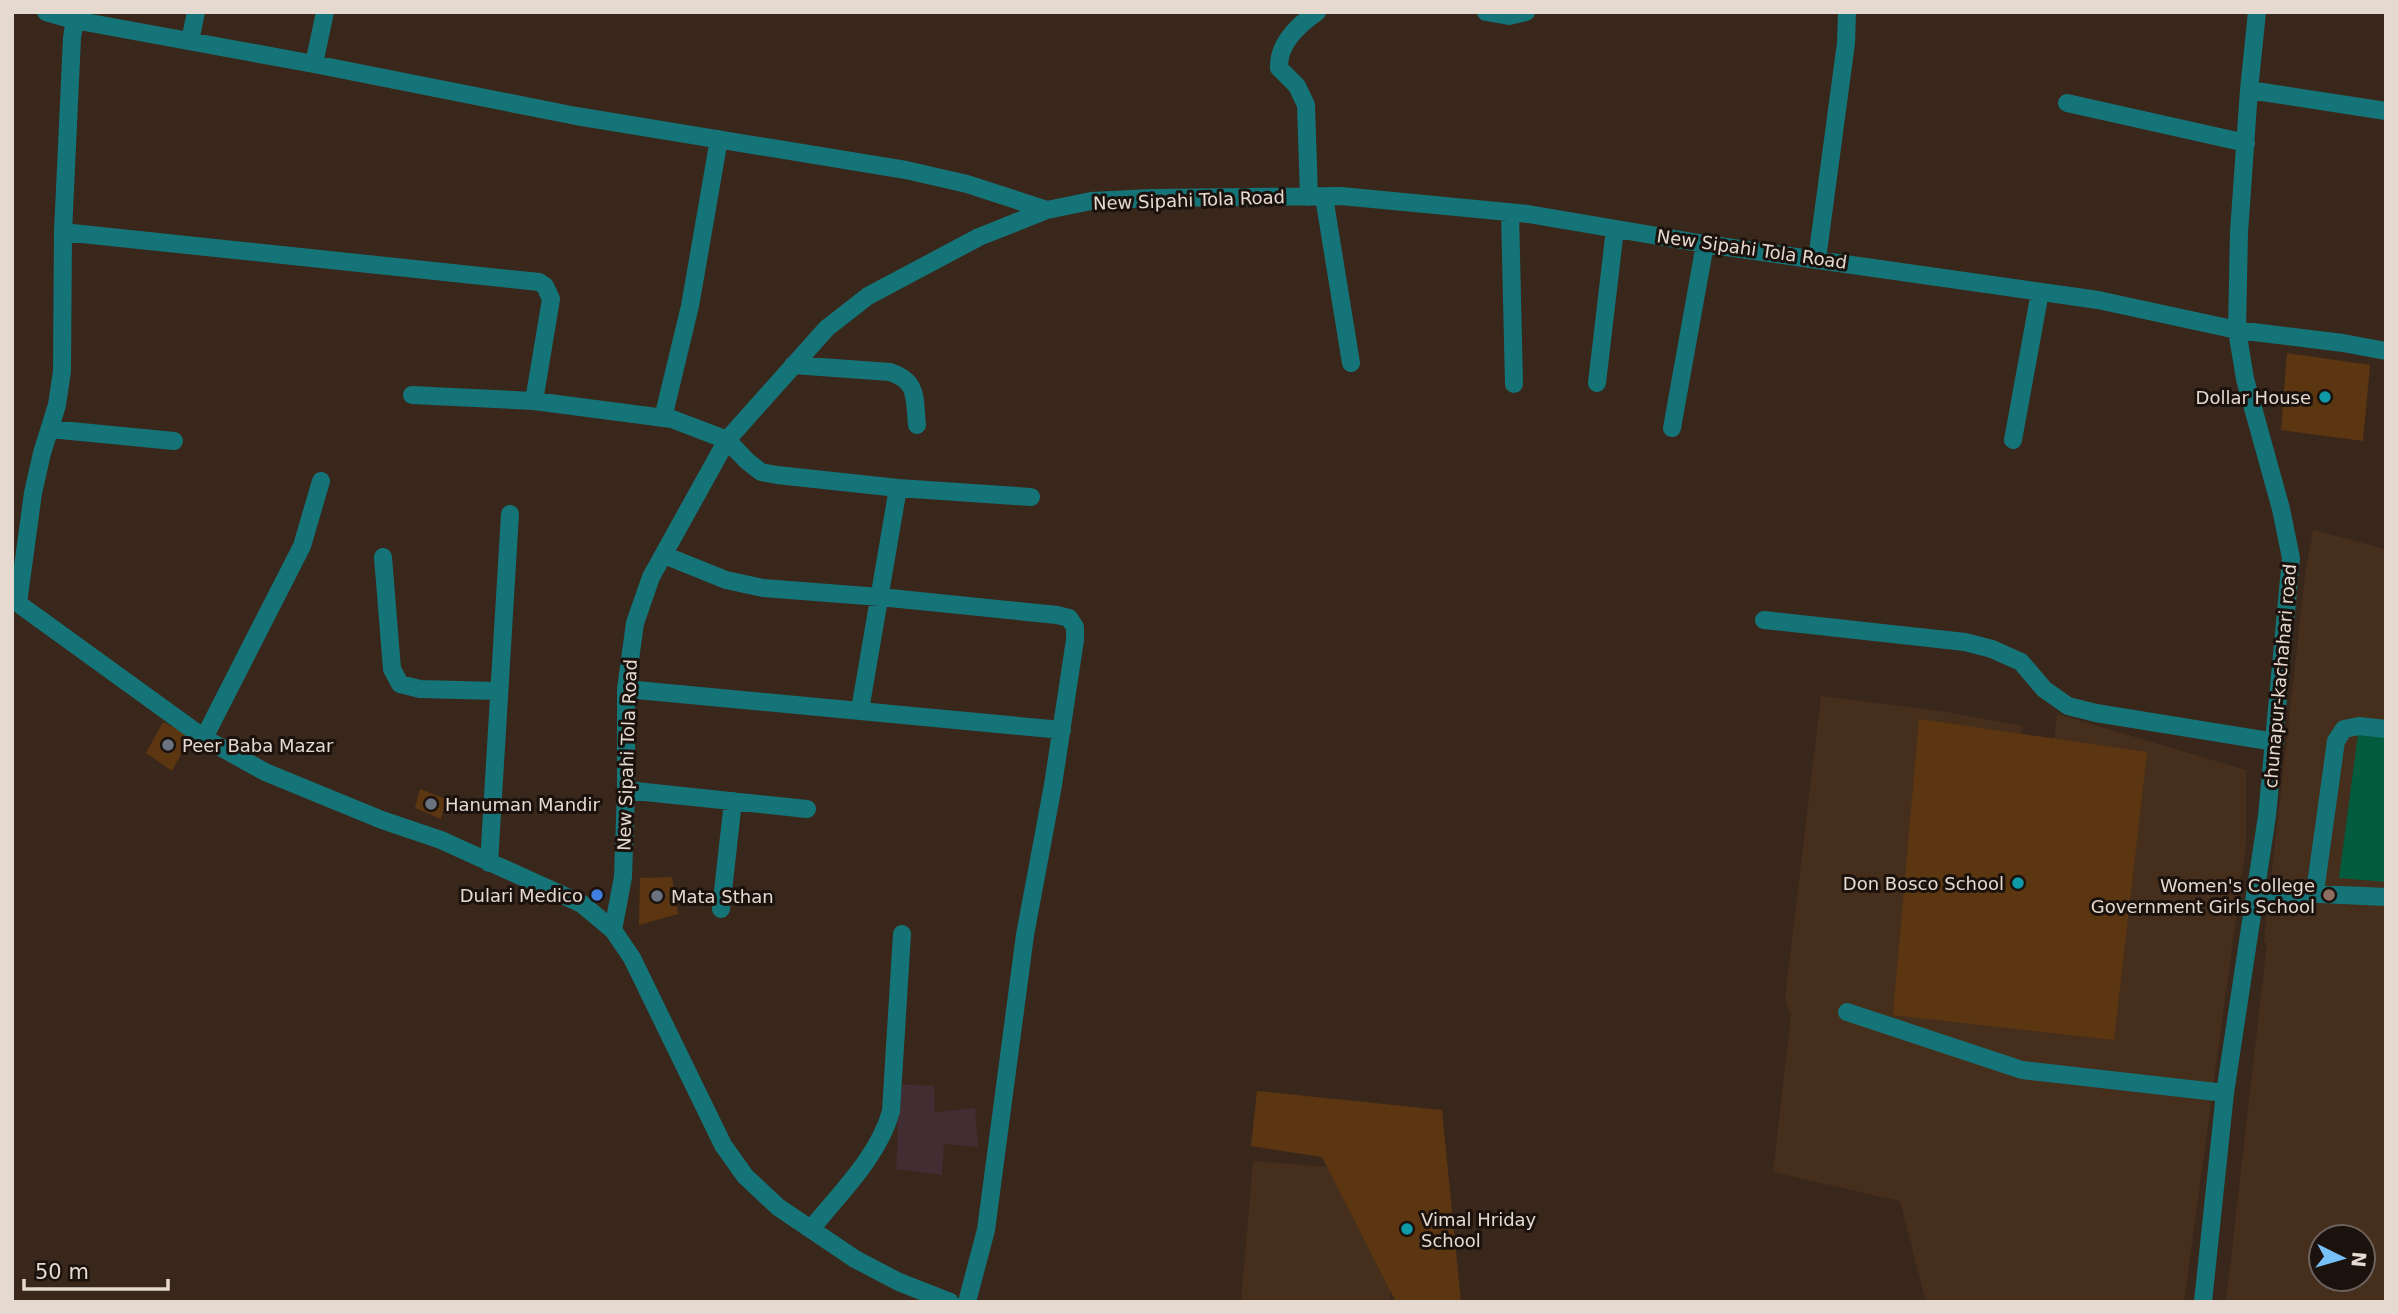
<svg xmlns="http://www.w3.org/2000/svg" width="2398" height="1314" font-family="'DejaVu Sans',sans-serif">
<rect width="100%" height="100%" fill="#3a271b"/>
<!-- commercial -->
<path fill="#412d32" d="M893,1084L934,1086L935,1112L975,1108L978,1147L944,1144L942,1175L896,1169L898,1132Z"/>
<!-- built -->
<path fill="#462e1d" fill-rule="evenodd" d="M2313,530L2386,549V1302H2226L2267,943L2264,942L2305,576ZM2321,1237H2363V1279H2321Z
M1821,696L1941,711L2022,726V741L2053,749L2057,714L2246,770V844L2184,1302H1926L1900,1201L1773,1172L1791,1016L1785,999Z
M1253,1161L1390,1172V1302H1241Z"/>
<!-- green -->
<path fill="#025c3d" d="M2359,726L2386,730V882L2339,878Z"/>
<!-- building -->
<path fill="#5b3611" d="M2287,353L2370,365L2363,441L2281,430Z
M1919,719L2147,752L2114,1040L1893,1015Z
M163,722L191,736L172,771L146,753Z
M420,789L446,799L441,819L415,808Z
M672,877L678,914L639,925L640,878Z
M1257,1091L1442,1110L1461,1302H1396L1322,1157L1251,1146Z"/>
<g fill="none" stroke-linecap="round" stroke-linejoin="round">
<!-- minor -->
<path stroke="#147478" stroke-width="18" d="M46,12L74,20L314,64L576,116L906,170L967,184L1047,210
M1486,12L1509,16L1526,12
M190,41L196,12
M314,64L325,12
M2249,90L2386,111
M2067,103L2246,143
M1309,197L1306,105L1297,86L1279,68C1278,44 1298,25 1317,12
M1324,197L1351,363
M1510,212L1514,384
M63,232L539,282L545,286L551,299L534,401
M1817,259L1846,43L1847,12
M793,365L890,372C919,382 914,398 917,425
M1597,383L1615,229
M412,395L534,401L672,419L727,440L747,461L761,472L777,475L898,488L1031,497
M663,418L690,306L719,139
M1672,428L1705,244
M50,429L174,441
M2013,440L2040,292
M664,555L726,580L763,588L880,597L1057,615L1069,618L1075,627V640L1053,785L1025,935L986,1230L967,1302
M383,557L392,669L400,684L420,689L498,691
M12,599L204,738L265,772L382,820L441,840L582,904L613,930L632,958L723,1145L745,1176L778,1207L855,1259L899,1282L950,1302
M18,603L33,493L42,453L57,405L62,371L63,232L72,38L76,12
M1764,620L1965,642L1992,649L2021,662L2044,689L2068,706L2096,713L2275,742
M626,689L1062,730
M860,710L898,488
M204,738L302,546L321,481
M626,790L807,809
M489,863L510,514
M2256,891L2386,897
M2315,892L2336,741L2344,729L2359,726L2386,729
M721,909L733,801
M613,930L623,877L626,790V689L635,623L651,577L727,440L827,328L868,296L979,237L1047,210L1091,201L1152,198L1341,196L1528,214L1705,244L2098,300L2237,330L2343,343L2386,351
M1847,1012L2022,1070L2225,1093
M811,1229C840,1193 879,1156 891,1111L902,934
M2203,1302L2225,1093L2267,816L2291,558L2281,509L2245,379L2237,330L2239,232L2249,90L2257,12"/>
</g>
<!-- markers -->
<g fill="#0f9aa8" stroke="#1b120d" stroke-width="2.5">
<circle cx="2325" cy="397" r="7"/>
<circle cx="2018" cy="883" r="7"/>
<circle cx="1407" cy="1229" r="7"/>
</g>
<g fill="#6b7280" stroke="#1b120d" stroke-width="2.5">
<circle cx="168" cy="745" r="7"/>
<circle cx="431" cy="804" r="7"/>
<circle cx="657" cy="896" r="7"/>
</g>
<circle fill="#3f7fe0" stroke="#1b120d" stroke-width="2.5" cx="597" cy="895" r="7"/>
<circle fill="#8d6e63" stroke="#1b120d" stroke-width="2.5" cx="2329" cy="895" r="7"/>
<g text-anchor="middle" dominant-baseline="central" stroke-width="6" stroke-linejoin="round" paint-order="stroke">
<!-- street labels -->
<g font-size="18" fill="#e5d9d0" stroke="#1b120d">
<text transform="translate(1189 200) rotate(-2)">New Sipahi Tola Road</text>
<text transform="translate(1752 249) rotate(8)">New Sipahi Tola Road</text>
<text transform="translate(2280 676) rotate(-85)">chunapur-kachahari road</text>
<text transform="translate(627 755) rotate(-88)">New Sipahi Tola Road</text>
</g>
<!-- poi labels -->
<g font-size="18" fill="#e5d9d0" stroke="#1b120d" text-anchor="end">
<text x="2311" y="397">Dollar House</text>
<text x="182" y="745" text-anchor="start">Peer Baba Mazar</text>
<text x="445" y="804" text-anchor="start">Hanuman Mandir</text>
<text x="2004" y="883">Don Bosco School</text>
<text x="2315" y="885">Women's College<tspan x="2315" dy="21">Government Girls School</tspan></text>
<text x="583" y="895">Dulari Medico</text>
<text x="671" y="896" text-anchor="start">Mata Sthan</text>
<text x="1421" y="1219" text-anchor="start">Vimal Hriday<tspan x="1421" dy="21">School</tspan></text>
</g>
</g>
<!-- border -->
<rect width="2398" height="1314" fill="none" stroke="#e5d9d0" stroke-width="28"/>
<!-- north arrow -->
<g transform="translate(2342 1258) rotate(95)"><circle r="33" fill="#1b120d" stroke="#6c625b" stroke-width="2"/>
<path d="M0-5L12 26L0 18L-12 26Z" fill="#77c0f7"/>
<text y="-10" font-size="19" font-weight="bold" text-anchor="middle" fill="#e5d9d0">N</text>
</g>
<!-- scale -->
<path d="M24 1279v10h144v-10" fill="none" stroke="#e5d9d0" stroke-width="3.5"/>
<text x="35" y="1279" font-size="21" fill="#e5d9d0" stroke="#1b120d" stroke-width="5" paint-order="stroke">50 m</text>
</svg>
